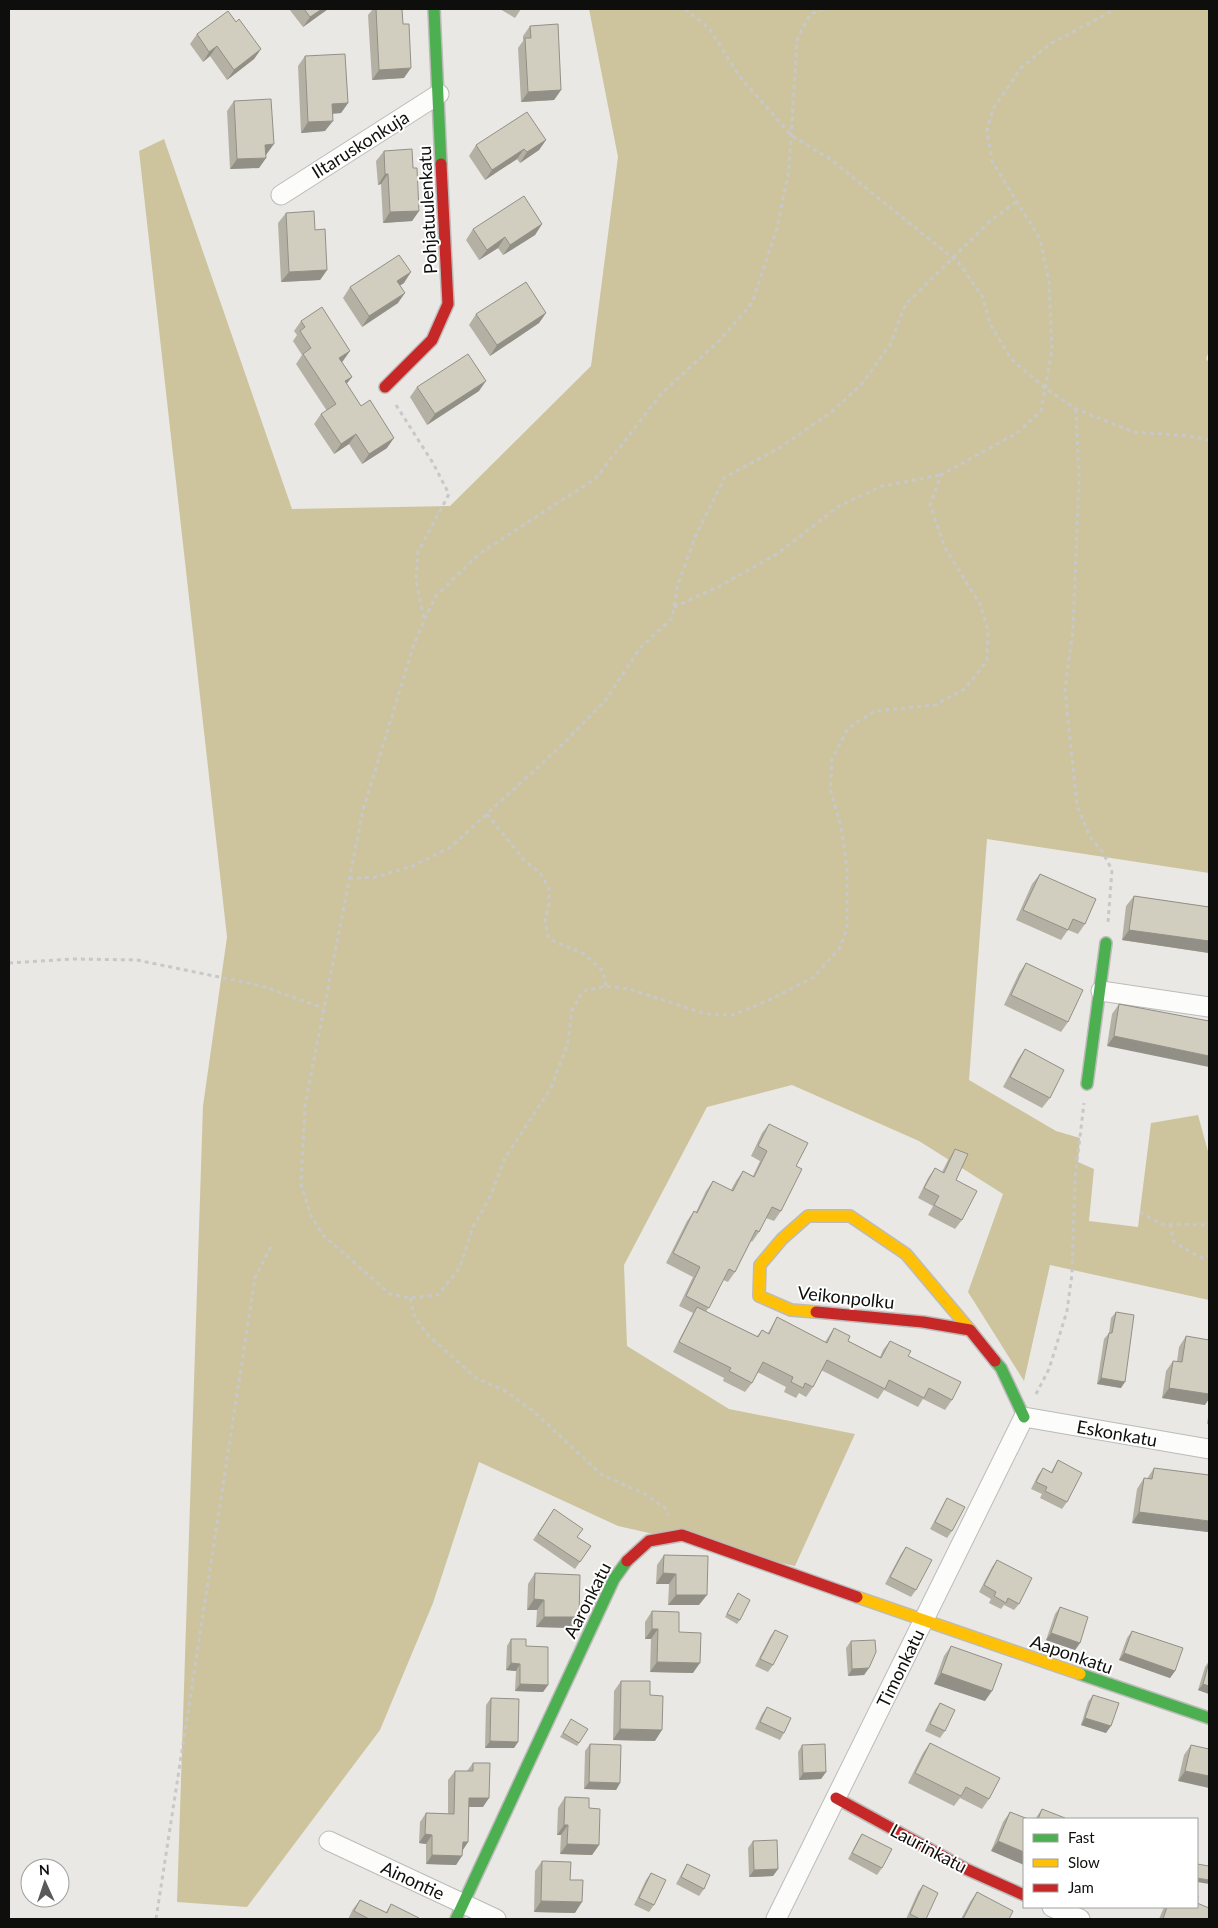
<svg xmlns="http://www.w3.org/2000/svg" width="1218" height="1928" font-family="Lato,sans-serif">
<rect width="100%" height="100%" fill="#e9e8e5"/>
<!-- forest -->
<path fill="#cdc49d" d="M589,9H1209V351L1206,359L1209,362V873L987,839L969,1080L1056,1131L1080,1138L1078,1162L1094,1169L1089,1221L1138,1227L1151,1123L1198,1115L1209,1155V1300L1050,1265L1024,1381L968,1292L1003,1194L919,1141L792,1085L707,1107L624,1265L627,1346L729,1409L855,1434L795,1566L618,1526L479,1462L433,1603L380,1730L247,1907L177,1902L203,1106L227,937L139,151L164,139L292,509L450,506L591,366L618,157Z"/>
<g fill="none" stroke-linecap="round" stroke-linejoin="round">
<!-- street casing -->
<g stroke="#bcbbb9" stroke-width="21">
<path id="street" d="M281,195L439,94
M1101,991L1209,1007
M329,1841L496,1919
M1052,1907L1080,1919
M776,1919L1024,1417L1209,1449"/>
</g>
<!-- fast casing -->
<g stroke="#bcbbb9" stroke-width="14">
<path id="fast" d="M434,9L441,164
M1087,1084L1106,943
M995,1361L1001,1368L1024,1417
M1080,1674L1209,1718
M456,1919L614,1579L627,1561"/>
</g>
<!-- slow casing -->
<g stroke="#bcbbb9" stroke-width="14">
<path id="slow" d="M816,1312L791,1310L759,1296L760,1265L782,1239L808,1216H850L906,1254L970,1330
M857,1597L1080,1674"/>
</g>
<!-- jam casing -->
<g stroke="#bcbbb9" stroke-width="14">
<path id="jam" d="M385,387L432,340L448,304L441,164
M816,1312L923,1322L970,1330L995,1361
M627,1561L649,1541L682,1535L857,1597
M836,1798L966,1869L1024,1895"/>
</g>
<!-- path -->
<path stroke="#c8c8c8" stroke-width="3" stroke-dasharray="4 4" stroke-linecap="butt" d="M685,9L709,28L740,77L792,136L830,159L959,263L982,296L991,326L1011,359L1045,388L1076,409L1134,432L1188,436L1209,440
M823,9L810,14L797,40L789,170L777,228L752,303L720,340L661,394L596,478L479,554L435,597L414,644L363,810L305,1105L301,1185L311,1216L323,1235L390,1294L410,1298L438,1295L460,1267L473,1227L490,1197L505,1158L551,1088L568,1043L572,1010L583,991L606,986L629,989L706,1014L733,1015L769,1000L814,977L839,949L847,929V868L841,826L830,789L832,759L848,728L875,711L935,705L965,689L987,661L988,631L980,604L945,548L930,505L941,475L1017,433L1041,411L1052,350L1049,281L1040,239L992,161L987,131L993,109L1021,68L1050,44L1116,9
M396,405L433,463L449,494L418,552L416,580L424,620
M1076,409L1079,479L1073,630L1065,690L1077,806L1090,837L1102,851L1112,870L1108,922
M674,607L718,587L777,554L839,506L882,486L941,475
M487,814L524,860L540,873L549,888V904L545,921L549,939L584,954L603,971L606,986
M349,879L376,877L413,866L451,847L564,743L605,701L640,648L672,618L678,584L696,535L725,477L781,447L831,412L861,385L890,345L905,305L990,221L1016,202
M9,963L73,959L137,960L262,986L323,1008
M1140,1212L1161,1224L1207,1225
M1170,1224L1174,1242L1201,1258L1209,1256
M410,1298L415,1318L428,1335L476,1378L505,1391L532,1410L602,1475L645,1494L665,1508L669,1515
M1036,1394L1049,1369L1067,1311L1072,1274L1075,1179L1084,1103
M156,1919L255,1278L273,1242"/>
<!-- street -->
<use href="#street" stroke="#fcfcfb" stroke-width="19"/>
<!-- fast -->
<use href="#fast" stroke="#4caf50" stroke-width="11"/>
<!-- slow -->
<use href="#slow" stroke="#ffc107" stroke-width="11"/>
<!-- jam -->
<use href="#jam" stroke="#c62828" stroke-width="11"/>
</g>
<!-- wall -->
<path fill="#b4b1a4" d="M289,9H328L303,27Z
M373,9H402L404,78L372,80L368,15Z
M500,9H521L515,18Z
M236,22L261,49L254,59L227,80L210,56L203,62L190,44L197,34Z
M530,26L561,90L554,100L521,102L518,48L523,41V36Z
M305,56L348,103L341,113L332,114L325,131L301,133L298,66Z
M234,101L266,155V158L259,168L230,169L227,111Z
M546,140L539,150L520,163L517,159L485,180L469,156L476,145Z
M384,151L419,211L412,221L383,223L381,184L378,185L376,161Z
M286,213L327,270L320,280L281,282L278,223Z
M542,224L535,235L503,255L498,248L479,260L466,240L473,229Z
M404,283L400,285L398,303L362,327L343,298L350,287Z
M546,313L539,323L490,356L469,325L476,314Z
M301,321L343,361L342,362L352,377L346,384L387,448L362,464L349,444L334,454L314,424L321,414L327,411L296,364L302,355L293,341L297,335L294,331Z
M417,387L479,391L427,425L410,397Z
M1040,874L1085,924L1078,934L1068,930L1061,940L1016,920L1032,884Z
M1134,896L1209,907V953L1122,940L1126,906Z
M1026,963L1068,1022L1061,1032L1004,1005L1019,973Z
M1119,1004L1209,1021L1107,1046L1112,1014Z
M1025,1049L1050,1098L1042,1108L1003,1087L1018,1059Z
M769,1124L796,1166L781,1211L774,1221L766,1218L759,1232L752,1242L751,1241L735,1272L728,1282L723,1280L706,1312L757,1336L762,1330L768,1333L777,1317L825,1342L834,1328L848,1341L880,1357L883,1350L890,1341L908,1356L952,1400L945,1410L923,1399L918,1407L884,1390L878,1399L821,1370L813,1387L806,1397L799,1393L796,1398L784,1392L786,1387L757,1372L752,1383L745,1392L723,1381L724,1378L673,1352L693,1313L679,1306L693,1277L666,1263L687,1221L694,1211L696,1212L706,1191L713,1181L731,1190L736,1181L743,1171L753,1176L760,1161L751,1156L762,1133Z
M955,1149L956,1180L962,1220L955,1229L928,1215L933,1206L918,1198L928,1178L935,1168L942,1172L949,1158Z
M1116,1312L1121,1388L1097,1384L1104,1339L1109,1333L1111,1318Z
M1186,1336L1205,1405L1162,1398L1166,1371L1173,1361H1177L1179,1347Z
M1209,1411V1424H1207Z
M1058,1460L1067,1502L1062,1509L1040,1498L1042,1494L1031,1489L1038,1475L1043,1468L1051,1472Z
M1154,1468L1208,1532L1132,1523L1137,1489L1144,1478L1147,1479Z
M947,1498L952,1531L947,1538L930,1529L943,1505Z
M554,1509L577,1537L591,1546L575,1569L533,1540Z
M906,1547L916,1590L911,1597L885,1584L901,1554Z
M664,1555L699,1605H668L669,1584H656L657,1565Z
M997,1560L1019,1604L1014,1610L1004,1605L1001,1609L989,1603L991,1599L979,1592L992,1567Z
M535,1573L579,1617L572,1628L536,1627L537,1610H527L528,1584Z
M738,1593L740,1620L737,1624L725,1617Z
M1060,1607L1080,1643L1075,1650L1046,1640L1055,1614Z
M652,1611L679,1632L693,1673L650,1672L651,1639H645V1622Z
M775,1630L773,1665L768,1672L755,1666L770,1637Z
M1132,1631L1175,1671L1170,1678L1119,1660L1127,1638Z
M511,1639L526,1646L548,1685L543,1692L515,1691L516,1671L506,1670L507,1646Z
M851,1641L869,1668L864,1675L848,1676L846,1648Z
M951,1646L985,1701L934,1684L944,1656Z
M1209,1661V1694L1198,1690L1205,1667Z
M621,1681L655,1741L613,1740L614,1691Z
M1093,1695L1106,1733L1081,1725L1088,1702Z
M491,1698L518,1742L514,1748H485L486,1705Z
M940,1703L945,1731L940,1738L925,1731L935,1710Z
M767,1707L784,1733L780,1740L755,1729L762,1714Z
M569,1723L579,1743L577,1746L560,1737Z
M930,1743L989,1799L982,1809L960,1798L954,1806L908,1783L923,1753Z
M590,1744L620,1783L616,1790L584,1789L585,1751Z
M802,1745L826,1772L821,1779L799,1780L798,1752Z
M1191,1745L1209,1749L1178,1781L1184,1755Z
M473,1763L483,1807H469L468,1842L463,1850L456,1865L426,1864V1844L419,1843L420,1822L426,1813L448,1814V1780L455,1771H467Z
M565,1797L599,1845L592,1855L560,1854L561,1835H557L558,1808Z
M1042,1809L1064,1819H1035Z
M1010,1812L1028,1819L991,1851L1003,1822Z
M862,1834L882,1868L877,1875L848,1859L858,1840Z
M753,1841L778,1869L773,1876L749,1877L748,1848Z
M542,1861L575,1913L534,1912L535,1871Z
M687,1864L704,1889L699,1896L676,1884L683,1871Z
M651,1873L654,1905L649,1912L634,1905L646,1880Z
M923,1885L926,1919H906L918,1892Z
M977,1892L1009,1919H961L970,1902Z
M360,1900L386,1912L391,1904L419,1919H348L353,1909Z
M1197,1903L1209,1919H1159L1164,1907H1197Z"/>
<!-- shaded-wall -->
<path fill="#929086" d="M322,9H328L303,27L310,17Z
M217,46L210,56L203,62L209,52Z
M261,49L254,59L227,80L234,70Z
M411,68L404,78L372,80L379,70Z
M561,90L554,100L521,102L528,92Z
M348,103L341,113L325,114L332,104Z
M333,121L325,131L301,133L308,122Z
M546,140L539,150L520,163L527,152Z
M274,144L266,155H258L265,145Z
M524,149L517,159L485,180L492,170Z
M266,158L259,168L230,169L237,159Z
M385,174H388L381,184L378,185Z
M419,211L412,221L383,223L390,212Z
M542,224L535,235L503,255L510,245Z
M505,237L498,248L479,260L487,250Z
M327,270L320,280L281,282L289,272Z
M411,272L404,283L390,292L397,281Z
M405,293L398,303L362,327L369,316Z
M546,313L539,323L490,356L497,345Z
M350,351L343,361L332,368L339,358Z
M352,377L344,387L345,381Z
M486,381L479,391L427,425L435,414Z
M356,434L349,444L334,454L341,444Z
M394,438L387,448L362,464L369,454Z
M1129,930L1209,941V953L1122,940Z
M1114,1036L1209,1056V1067L1107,1046Z
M1101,1378L1125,1382L1121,1388L1097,1384Z
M1169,1388L1209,1394V1399L1205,1405L1162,1398Z
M1139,1512L1209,1521V1531L1208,1532L1132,1523Z
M663,1573L676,1574L669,1584H656Z
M676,1595H707L699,1605H668Z
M534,1599L544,1600L537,1610H527Z
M544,1617H579L572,1628L536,1627Z
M652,1629H658L651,1639H645Z
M1051,1633L1080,1643L1075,1650L1046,1640Z
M1124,1653L1175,1671L1170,1678L1119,1660Z
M657,1662L700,1663L693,1673L650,1672Z
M511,1663L520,1664L516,1671L506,1670Z
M869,1668L864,1675L848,1676L852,1669Z
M941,1673L992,1691L985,1701L934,1684Z
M520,1684L548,1685L543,1692L515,1691Z
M1203,1684L1209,1686V1694L1198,1690Z
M1085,1718L1111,1726L1106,1733L1081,1725Z
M620,1729L662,1730L655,1741L613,1740Z
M490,1741L518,1742L514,1748H485Z
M1185,1771L1209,1776V1788L1178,1781Z
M826,1772L821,1779L799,1780L803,1773Z
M589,1782L620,1783L616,1790L584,1789Z
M469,1798H489L483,1807H463Z
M564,1825H568L561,1835H557Z
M425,1834L432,1835L426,1844L419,1843Z
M998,1841L1024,1852V1865L991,1851Z
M463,1842H468L462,1851Z
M567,1844L599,1845L592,1855L560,1854Z
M432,1855L462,1856L456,1865L426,1864Z
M778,1869L773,1876L749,1877L754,1870Z
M1197,1878L1209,1880V1884L1197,1882Z
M541,1901L582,1902L575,1913L534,1912Z"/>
<!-- building -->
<path fill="#d1cebf" stroke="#929086" d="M304,9H322L310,17Z
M376,9H402L403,24H409L411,68L379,70Z
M228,11L236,22L239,19L261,49L234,70L217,46L209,52L197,34Z
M558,24L561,90L528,92L525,38H531L530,26Z
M345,54L348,103L332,104L333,121L308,122L305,56Z
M271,99L274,144L265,145L266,158L237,159L234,101Z
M527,112L546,140L527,152L524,149L492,170L476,145Z
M412,149L413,168H417L419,211L390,212L388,174H385L384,151Z
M524,196L542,224L510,245L505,237L487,250L473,229Z
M314,211L315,230L325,229L327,270L289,272L286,213Z
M399,255L411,272L397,281L405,293L369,316L350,287Z
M526,282L546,313L497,345L476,314Z
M322,307L350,351L339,358L352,377L345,381L361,406L370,400L394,438L369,454L356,434L341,444L321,414L336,404L303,354L311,348L300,331L305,327L301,321Z
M468,354L486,381L435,414L417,387Z
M1040,874L1096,899L1085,924L1073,919L1068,930L1023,910Z
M1134,896L1209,907V941L1129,930Z
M1026,963L1083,990L1068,1022L1011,995Z
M1119,1004L1209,1021V1056L1114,1036Z
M1025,1049L1064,1070L1050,1098L1010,1077Z
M769,1124L808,1143L796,1166L802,1169L781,1211L772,1207L759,1232L756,1230L735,1272L729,1269L709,1308L686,1296L700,1267L673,1253L694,1211L697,1213L713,1181L733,1191L743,1171L754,1177L767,1151L758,1146Z
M955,1149L968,1154L956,1180L977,1191L962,1220L934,1205L939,1196L924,1188L935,1168L944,1173Z
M697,1307L758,1337L762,1330L769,1334L777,1317L827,1343L834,1328L850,1336L848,1341L881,1358L890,1341L911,1351L908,1356L961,1382L952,1400L929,1388L924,1398L889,1380L885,1389L827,1360L813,1387L805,1383L803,1388L791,1382L793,1377L763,1362L752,1383L729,1371L731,1368L679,1342Z
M1116,1312L1134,1315L1125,1382L1101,1378L1109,1333H1112Z
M1186,1336L1209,1340V1394L1169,1388L1173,1361L1182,1362Z
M1058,1460L1082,1473L1067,1502L1045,1491L1047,1487L1036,1482L1043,1468L1052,1473Z
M1154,1468L1209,1475V1521L1139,1512L1144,1478L1152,1479Z
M947,1498L965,1507L952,1531L935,1522Z
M554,1509L583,1529L577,1537L591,1546L580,1562L538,1534Z
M906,1547L932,1560L916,1590L890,1577Z
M664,1555L708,1556L707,1595H676V1574L663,1573Z
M997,1560L1032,1578L1019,1604L1008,1598L1006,1603L994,1596L996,1592L984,1585Z
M535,1573L580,1575L579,1617H544V1600L534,1599Z
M738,1593L750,1600L740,1620L727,1614Z
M1060,1607L1088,1617L1080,1643L1051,1633Z
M652,1611L679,1612V1632L701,1633L700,1663L657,1662L658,1629H652Z
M775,1630L788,1636L773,1665L760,1659Z
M1132,1631L1183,1648L1175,1671L1124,1653Z
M511,1639H526V1646L548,1647V1685L520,1684V1664L511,1663Z
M875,1640L876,1652L869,1668L852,1669L851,1641Z
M951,1646L1002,1664L992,1691L941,1673Z
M1209,1662V1686L1203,1684Z
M621,1681H650V1695L663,1696L662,1730L620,1729Z
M1093,1695L1119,1703L1111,1726L1085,1718Z
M491,1698L519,1699L518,1742L490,1741Z
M940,1703L955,1710L945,1731L930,1724Z
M767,1707L791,1718L784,1733L760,1722Z
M571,1719L588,1729L579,1743L563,1733Z
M930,1743L1000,1778L989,1799L966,1787L961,1796L915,1773Z
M590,1744L621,1745L620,1783L589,1782Z
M825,1744L826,1772L803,1773L802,1745Z
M1191,1745L1209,1749V1776L1185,1771Z
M473,1763H490L489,1798H469L468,1842H463L462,1856L432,1855V1835L425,1834L426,1813L454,1814L455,1771H473Z
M565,1797L589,1798V1808L600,1809L599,1845L567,1844L568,1825H564Z
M1042,1809L1065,1818L1064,1819H1038Z
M1010,1812L1028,1819H1024V1852L998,1841Z
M862,1834L892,1849L882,1868L852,1853Z
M777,1840L778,1869L754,1870L753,1841Z
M542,1861L571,1862L570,1880H583L582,1902L541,1901Z
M687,1864L710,1875L704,1889L681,1877Z
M1197,1864L1209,1866V1880L1197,1878Z
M651,1873L666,1880L654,1905L639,1898Z
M923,1885L938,1893L926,1919H920L910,1914Z
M977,1892L1013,1911L1009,1919H963Z
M1197,1896H1198L1197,1903L1209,1908V1919H1163L1167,1907H1197Z
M360,1900L387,1913L391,1904L419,1918V1919H369L354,1911Z"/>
<g text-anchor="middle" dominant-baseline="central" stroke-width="4" stroke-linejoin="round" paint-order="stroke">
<!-- street labels -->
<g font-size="18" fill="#0e0e0c" stroke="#fff">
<text transform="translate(360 144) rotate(-32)">Iltaruskonkuja</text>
<text transform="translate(427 210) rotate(-93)">Pohjatuulenkatu</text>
<text transform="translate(846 1297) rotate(6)">Veikonpolku</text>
<text transform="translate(1117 1433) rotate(10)">Eskonkatu</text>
<text transform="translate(587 1600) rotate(-63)">Aaronkatu</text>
<text transform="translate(1072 1654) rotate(19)">Aaponkatu</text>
<text transform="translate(900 1668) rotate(-64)">Timonkatu</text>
<text transform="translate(929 1848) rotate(28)">Laurinkatu</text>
<text transform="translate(413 1880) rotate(25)">Ainontie</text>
</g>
</g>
<!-- border -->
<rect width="1218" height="1928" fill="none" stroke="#0e0e0c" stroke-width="20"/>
<!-- legend -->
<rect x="1023" y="1818" width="175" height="90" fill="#ffffff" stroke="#9f9f9e"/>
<rect x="1033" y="1834" width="25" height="8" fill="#4caf50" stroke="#9f9f9e"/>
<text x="1068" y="1843" font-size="15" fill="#0e0e0c">Fast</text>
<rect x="1033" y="1859" width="25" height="8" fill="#ffc107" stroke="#9f9f9e"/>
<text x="1068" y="1868" font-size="15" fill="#0e0e0c">Slow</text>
<rect x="1033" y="1884" width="25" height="8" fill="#c62828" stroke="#9f9f9e"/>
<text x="1068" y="1893" font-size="15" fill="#0e0e0c">Jam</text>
<!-- north arrow -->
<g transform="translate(45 1883) rotate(357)"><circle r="24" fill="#ffffff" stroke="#9f9f9e"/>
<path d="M0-4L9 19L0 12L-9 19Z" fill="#5b5a58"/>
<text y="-8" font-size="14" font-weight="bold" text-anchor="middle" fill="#0e0e0c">N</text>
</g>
</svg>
